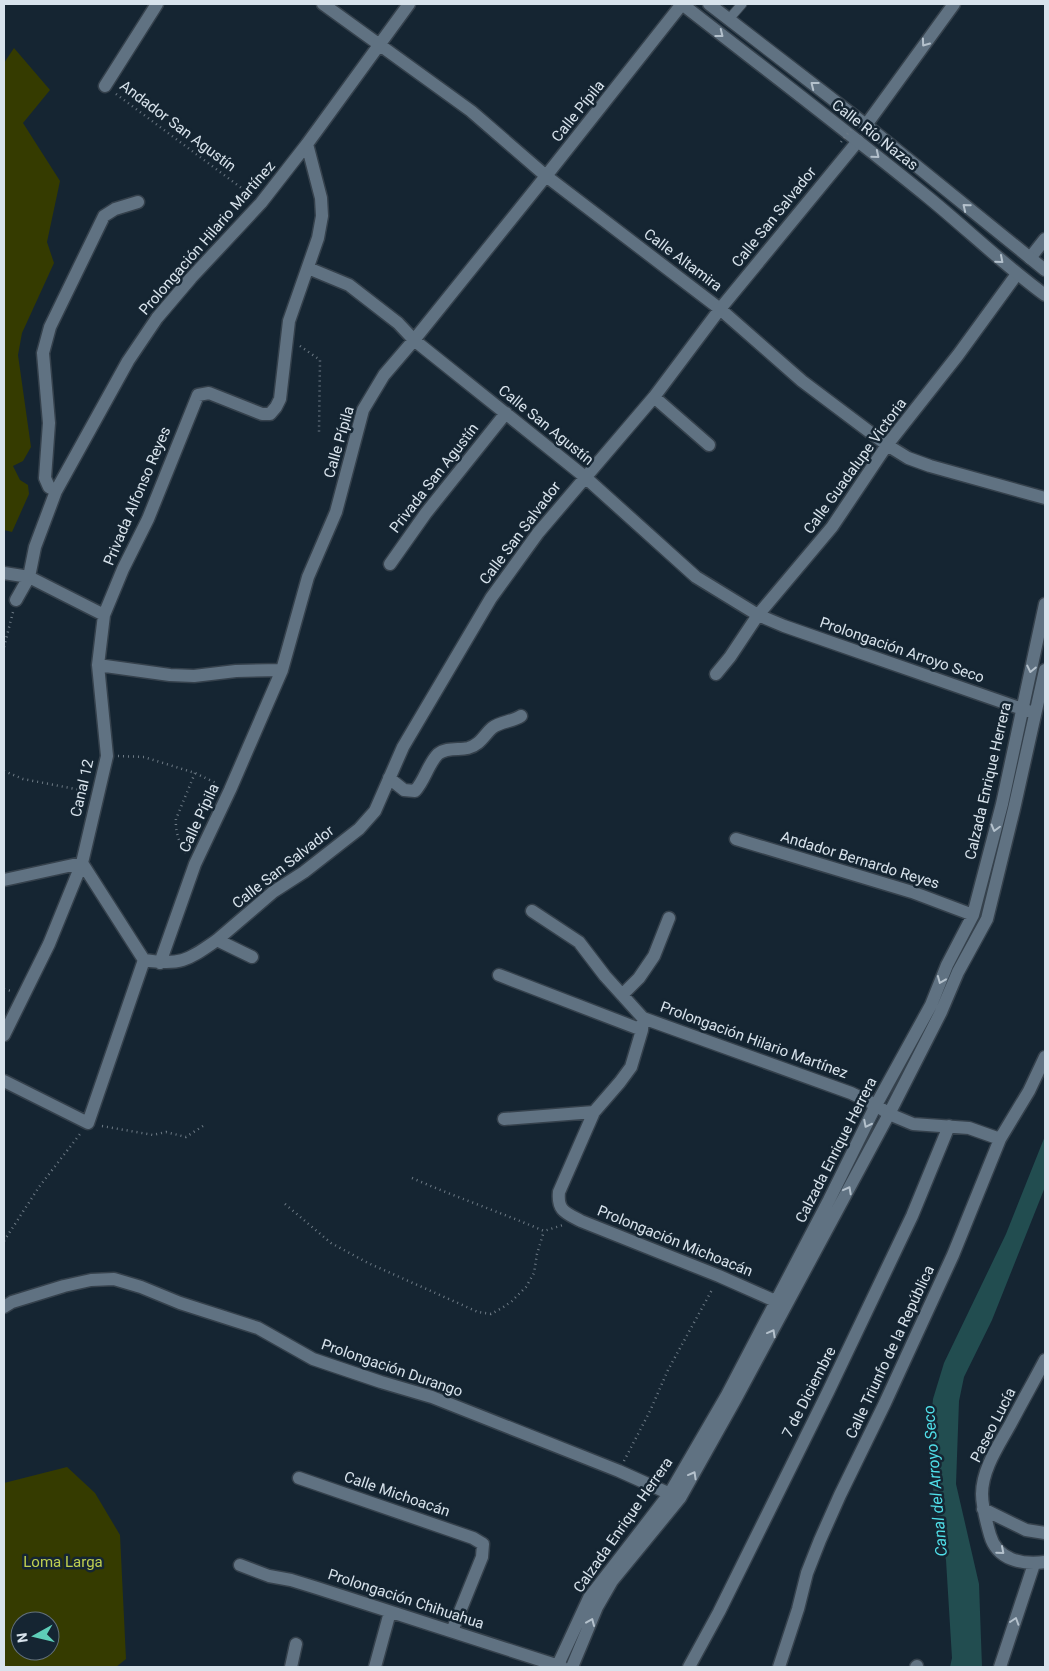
<svg xmlns="http://www.w3.org/2000/svg" width="1049" height="1671" font-family="Roboto,sans-serif">
<rect width="100%" height="100%" fill="#152532"/>
<!-- green -->
<path fill="#353b00" fill-rule="evenodd" d="M14,48L50,90L23,123L60,181L47,242L54,263L22,333L18,355L31,447L23,461L13,466L20,480L28,485L29,494L12,532L4,530V63Z
M67,1467L95,1493L120,1535L126,1659L116,1667H4V1483ZM20,1621H50V1651H20Z"/>
<!-- water -->
<path fill="#224d50" d="M1045,1136V1187L992,1320L964,1377L959,1401L956,1484L979,1584L982,1667H950L952,1658L946,1560L934,1504L930,1429L933,1399L944,1363L1006,1234Z"/>
<g fill="none" stroke-linecap="round" stroke-linejoin="round">
<!-- service casing -->
<g stroke="#35414c" stroke-width="11">
<path id="service" d="M729,19L742,4"/>
</g>
<!-- minor casing -->
<g stroke="#35414c" stroke-width="15">
<path id="minor" d="M323,4L471,111L546,176L720,309L802,381L887,445L908,458L930,466L1045,498
M105,86L157,4
M866,125L954,4
M1030,258L1045,239
M308,268L349,285L398,323L414,340L585,477L696,577L758,615L784,626L1028,711
M654,397L709,445
M56,491L49,487L45,478L49,423L43,353L50,327L104,216L115,209L138,202
M390,564L426,513L506,413
M4,573L29,577L104,615L98,665L107,756L82,863L49,944L4,1035
M16,600L29,577L35,547L56,491L128,361L157,318L191,278L261,203L307,144L409,4
M104,615L123,569L148,519L198,395L209,393L262,414H270L276,407L280,399L289,321L318,238L322,216L321,198L307,144
M98,665L170,675L194,676L236,671L282,670
M716,674L730,657L758,615L832,527L887,445L958,355L1017,274
M389,778L404,790L415,791C425,780 428,764 438,754C446,747 459,750 468,748C480,745 484,735 492,728C501,721 512,722 521,716
M736,839L912,892L973,915
M4,880L82,863L144,960C181,966 188,960 217,940L252,957
M532,911L579,942L605,976L643,1018L851,1093L876,1105L889,1114L913,1124L969,1128L1000,1139
M217,940L273,892L304,872L359,829L375,811L403,747L491,598L538,533L654,397L720,309L858,141
M160,963L195,864L230,790L282,670L308,577L336,512L363,410L384,375L414,340L546,176L682,4
M499,975L642,1030
M622,995L639,978L654,956L669,918
M643,1018L642,1030L631,1067L620,1082L594,1112L559,1192C557,1211 566,1213 581,1221L719,1276L782,1304
M4,1081L88,1123L144,960
M504,1119L594,1112
M4,1307L12,1302L64,1286L91,1280L114,1279L141,1287L180,1303L258,1328L313,1359L381,1382L432,1397L619,1471L677,1497
M1045,1360C1034,1381 1022,1402 1011,1423C999,1445 982,1469 982,1494C982,1507 986,1521 990,1535C997,1560 1022,1565 1045,1562
M299,1478L473,1538L483,1544L482,1557L452,1631
M983,1509L1026,1530L1045,1533
M240,1565L269,1576L291,1580L317,1588L562,1667
M291,1667L296,1644
M375,1667L390,1612
M557,1667L589,1598L670,1493L727,1395L829,1200L876,1105L931,1005L947,965L973,915L1002,804L1045,604
M572,1667L597,1607L612,1581L680,1498L735,1400L889,1114L941,1012L958,972L987,919L1014,809L1045,670
M689,1667L719,1612L828,1392L912,1216L949,1126
M779,1667L798,1609L807,1573L820,1540L840,1495L885,1403L953,1255L1000,1139L1029,1091L1045,1057
M916,1667L917,1666
M1000,1667L1034,1564"/>
</g>
<!-- tertiary casing -->
<g stroke="#35414c" stroke-width="15">
<path id="tertiary" d="M682,4C764,68 848,132 929,198C968,230 1004,265 1045,295
M709,4L866,125L1045,270"/>
</g>
<!-- path -->
<path stroke="#6e7b86" stroke-width="2.5" stroke-dasharray="1 4" stroke-linecap="butt" d="M116,94L252,196
M300,346L320,360L319,432
M4,647L13,612
M118,756L144,757L195,773L218,784
M4,771L23,779L86,791
M186,853C179,845 175,829 176,819L195,773
M4,989L11,991
M102,1126L153,1135L166,1132L186,1137L206,1124
M412,1178C455,1197 500,1212 544,1231L563,1225
M285,1204L331,1243L368,1263L478,1312L491,1314L502,1308L512,1301L526,1287L534,1273L537,1254L544,1231
M4,1241L39,1187L80,1134
M624,1461L650,1411L668,1370L713,1288"/>
<!-- service -->
<use href="#service" stroke="#607282" stroke-width="9"/>
<!-- minor -->
<use href="#minor" stroke="#607282" stroke-width="12"/>
<!-- tertiary -->
<use href="#tertiary" stroke="#607282" stroke-width="12"/>
<!-- path-bridge -->
<path stroke="#6e7b86" stroke-width="2.5" stroke-dasharray="1 4" stroke-linecap="butt" d="M841,142L859,119"/>
</g>
<!-- one-way arrows -->
<defs><path id="oneway-chevron" d="M-2-3.5L2.5 0L-2 3.5" fill="none" stroke-width="1.6" stroke-linecap="round" stroke-linejoin="round" transform="scale(1.25)"/></defs>
<g stroke="#b4c1cc">
<use href="#oneway-chevron" transform="translate(720 34) rotate(38)"/>
<use href="#oneway-chevron" transform="translate(925 43) rotate(126)"/>
<use href="#oneway-chevron" transform="translate(814 85) rotate(-142)"/>
<use href="#oneway-chevron" transform="translate(876 155) rotate(39)"/>
<use href="#oneway-chevron" transform="translate(966 207) rotate(-141)"/>
<use href="#oneway-chevron" transform="translate(1000 260) rotate(41)"/>
<use href="#oneway-chevron" transform="translate(1031 669) rotate(102)"/>
<use href="#oneway-chevron" transform="translate(995 828) rotate(105)"/>
<use href="#oneway-chevron" transform="translate(941 980) rotate(112)"/>
<use href="#oneway-chevron" transform="translate(867 1124) rotate(117)"/>
<use href="#oneway-chevron" transform="translate(848 1190) rotate(-62)"/>
<use href="#oneway-chevron" transform="translate(772 1333) rotate(-61)"/>
<use href="#oneway-chevron" transform="translate(693 1475) rotate(-61)"/>
<use href="#oneway-chevron" transform="translate(1001 1551) rotate(41)"/>
<use href="#oneway-chevron" transform="translate(1015 1621) rotate(-72)"/>
<use href="#oneway-chevron" transform="translate(591 1622) rotate(-67)"/>
</g>
<g text-anchor="middle" dominant-baseline="central" stroke-width="5" stroke-linejoin="round" paint-order="stroke">
<!-- street labels -->
<g font-size="15" fill="#d8e3ec" stroke="#152532">
<text transform="translate(578 111) rotate(-51)">Calle Pípila</text>
<text transform="translate(178 126) rotate(37)">Andador San Agustín</text>
<text transform="translate(875 135) rotate(38)">Calle Río Nazas</text>
<text transform="translate(774 217) rotate(-51)">Calle San Salvador</text>
<text transform="translate(207 238) rotate(-49)">Prolongación Hilario Martínez</text>
<text transform="translate(683 260) rotate(37)">Calle Altamira</text>
<text transform="translate(546 425) rotate(39)">Calle San Agustín</text>
<text transform="translate(339 442) rotate(-74)">Calle Pípila</text>
<text transform="translate(855 466) rotate(-54)">Calle Guadalupe Victoria</text>
<text transform="translate(434 478) rotate(-52)">Privada San Agustín</text>
<text transform="translate(137 496) rotate(-67)">Privada Alfonso Reyes</text>
<text transform="translate(520 533) rotate(-53)">Calle San Salvador</text>
<text transform="translate(902 650) rotate(19)">Prolongación Arroyo Seco</text>
<text transform="translate(988 781) rotate(-77)">Calzada Enrique Herrera</text>
<text transform="translate(82 788) rotate(-77)">Canal 12</text>
<text transform="translate(199 818) rotate(-65)">Calle Pípila</text>
<text transform="translate(860 860) rotate(17)">Andador Bernardo Reyes</text>
<text transform="translate(283 867) rotate(-38)">Calle San Salvador</text>
<text transform="translate(754 1040) rotate(20)">Prolongación Hilario Martínez</text>
<text transform="translate(836 1150) rotate(-63)">Calzada Enrique Herrera</text>
<text transform="translate(675 1241) rotate(22)">Prolongación Michoacán</text>
<text transform="translate(890 1352) rotate(-65)">Calle Triunfo de la República</text>
<text transform="translate(392 1368) rotate(19)">Prolongación Durango</text>
<text transform="translate(809 1392) rotate(-63)">7 de Diciembre</text>
<text transform="translate(993 1425) rotate(-63)">Paseo Lucía</text>
<text transform="translate(397 1494) rotate(19)">Calle Michoacán</text>
<text transform="translate(623 1525) rotate(-55)">Calzada Enrique Herrera</text>
<text transform="translate(406 1599) rotate(18)">Prolongación Chihuahua</text>
</g>
<!-- park labels -->
<g font-size="15" fill="#bfcf50" stroke="#152532">
<text x="63" y="1562">Loma Larga</text>
</g>
<!-- water labels -->
<g font-size="16" font-style="italic" fill="#50dfe9" stroke="#152532">
<text transform="translate(935 1481) rotate(-95)">Canal del Arroyo Seco</text>
</g>
</g>
<!-- border -->
<rect width="1049" height="1671" fill="none" stroke="#d8e3ec" stroke-width="10"/>
<!-- north arrow -->
<g transform="translate(35 1636) rotate(262)"><circle r="24" fill="#152532" stroke="#63717c"/>
<path d="M0-4L9 19L0 12L-9 19Z" fill="#5eceb8"/>
<text y="-8" font-size="14" font-weight="bold" text-anchor="middle" fill="#d8e3ec">N</text>
</g>
</svg>
